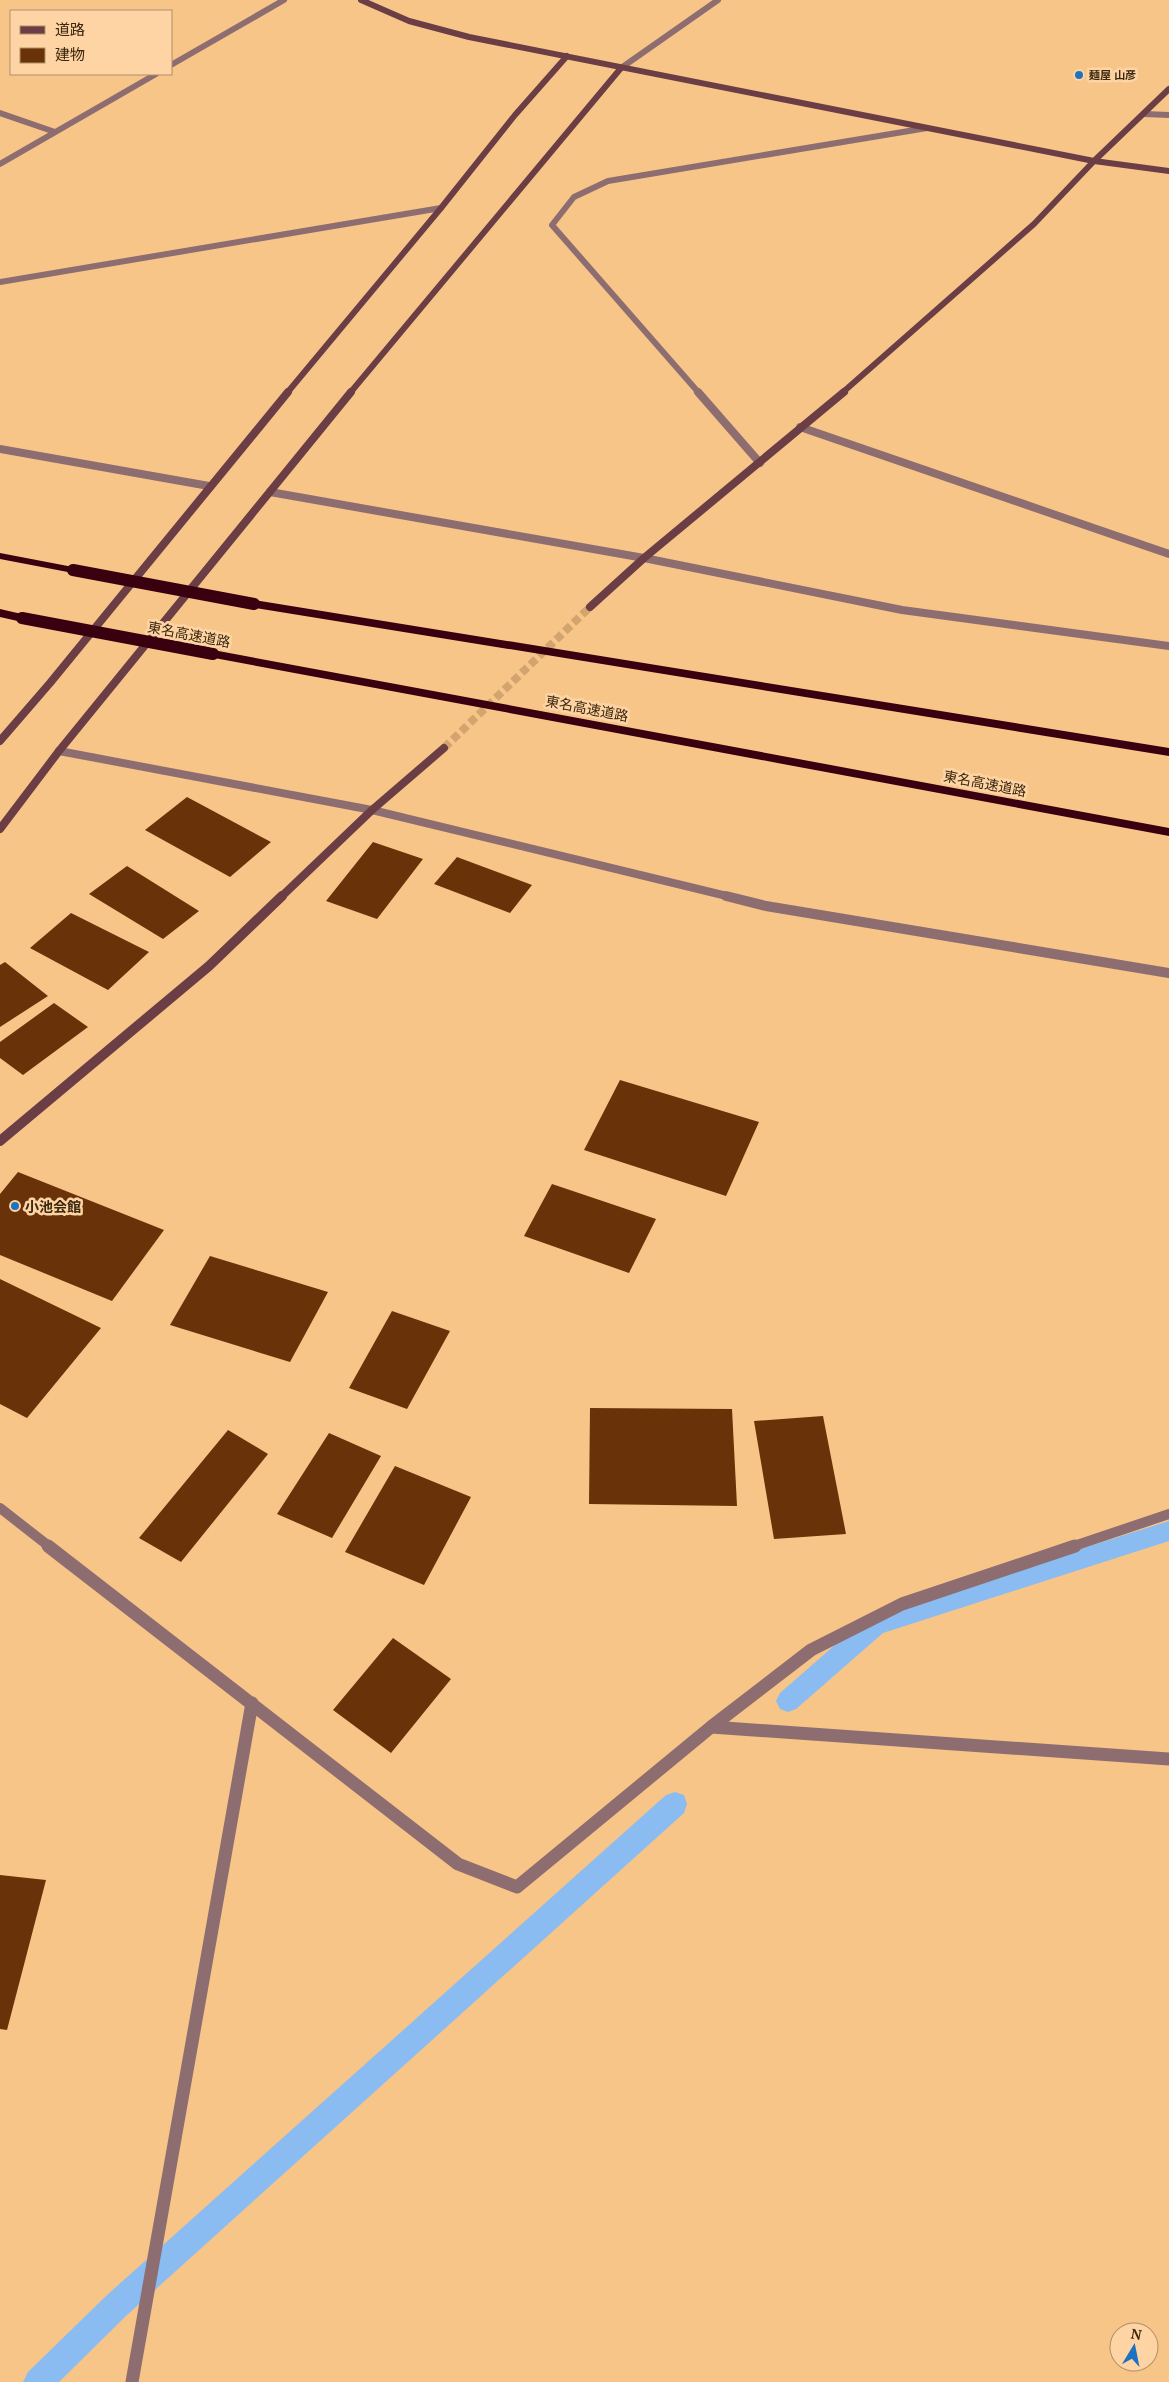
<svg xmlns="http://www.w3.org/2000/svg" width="1169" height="2382" font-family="'PT Serif','Noto Sans JP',serif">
<rect width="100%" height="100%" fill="#f8c588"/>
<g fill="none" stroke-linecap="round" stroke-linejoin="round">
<!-- stream -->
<path fill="#8abcf1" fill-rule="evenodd" d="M1169,1521V1541L883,1633L796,1709L788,1712L780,1709L776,1701L780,1693L868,1616Z
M675,1792L684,1795L687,1804L684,1813L126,2316L59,2382H23L28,2372L106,2296L666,1795Z"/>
</g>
<!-- building -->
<path fill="#693209" d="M187,797L271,842L230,877L145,830Z
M373,842L423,859L377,919L326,901Z
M457,857L532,885L510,913L434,884Z
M127,866L199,911L163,939L89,894Z
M71,913L149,952L108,990L30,948Z
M5,962L48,996L0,1027V965Z
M54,1003L88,1027L23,1075L0,1058V1042Z
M620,1080L759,1122L726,1196L584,1150Z
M18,1172L164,1230L112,1301L0,1255V1194Z
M552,1184L656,1219L629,1273L524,1236Z
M210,1256L328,1292L290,1362L170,1325Z
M0,1279L101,1328L27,1418L0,1404Z
M392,1311L450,1331L407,1409L349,1388Z
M590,1408L732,1409L737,1506L589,1504Z
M823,1416L846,1534L774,1539L754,1421Z
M228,1430L268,1454L181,1562L139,1538Z
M329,1433L381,1456L332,1538L277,1514Z
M395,1466L471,1497L424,1585L345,1552Z
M393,1638L451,1679L391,1753L333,1710Z
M0,1875L46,1880L7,2030L0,2029Z"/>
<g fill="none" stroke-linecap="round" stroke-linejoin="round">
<!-- secondary-tunnel -->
<path stroke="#d2a56f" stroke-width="8" stroke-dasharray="8 4" stroke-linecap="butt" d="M444,748L590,607"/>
<!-- street-far3 -->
<path stroke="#8e6d71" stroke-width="6" d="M171,65L284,0
M621,68L718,0
M0,113L55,132
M1144,114L1169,115
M0,164L156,74
M0,282L441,208
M699,393L552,225L574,197L608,181L927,128"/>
<!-- street-far2 -->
<path stroke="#8e6d71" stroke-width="8" d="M698,392L760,463
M800,427L1169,554
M0,449L209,486
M270,492L644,558L902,610L1169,646
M59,751L372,810L731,897"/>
<!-- street-far1 -->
<path stroke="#8e6d71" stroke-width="10" d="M726,896L766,906L1169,973
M0,1508L50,1547
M1071,1547L1169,1514"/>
<!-- street -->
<path stroke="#8e6d71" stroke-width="13" d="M48,1546L458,1864L517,1887L711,1727L811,1650L902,1604L1075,1546
M711,1727L1169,1759
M132,2382L252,1703"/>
<!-- secondary-far2 -->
<path stroke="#6b3e45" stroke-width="6" d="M361,0L409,21L469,37L1094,161L1169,171
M287,393L441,208L515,115L567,56
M350,393L621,68
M842,393L1034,224L1094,161L1169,89"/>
<!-- secondary-far1 -->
<path stroke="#6b3e45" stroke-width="8" d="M590,607L644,558L844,392
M0,741L50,683L288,392
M0,829L59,751L351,392
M281,897L372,810L444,748"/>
<!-- secondary -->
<path stroke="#6b3e45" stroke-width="10" d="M0,1141L209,966L282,896"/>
<!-- highway -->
<path fill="#39000f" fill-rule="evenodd" d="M0,553L73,567L79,570L73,573L0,559Z
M254,600L1169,748V756L250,607L248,604Z
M0,609L26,615L28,618L22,622L0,617Z
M213,650L1169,828V836L209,657L207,654Z"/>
<!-- highway-bridge -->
<path stroke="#39000f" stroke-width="12" d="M73,570L254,604
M22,618L213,654"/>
</g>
<!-- markers -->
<g fill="#1e73c1" stroke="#fed4a4" stroke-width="2">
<circle cx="1079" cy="75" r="5"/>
<circle cx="15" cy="1206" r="5"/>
</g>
<g text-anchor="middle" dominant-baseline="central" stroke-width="5" stroke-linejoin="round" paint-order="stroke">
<!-- far-poi labels -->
<g font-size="11" font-weight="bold" fill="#3b270d" stroke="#fed4a4" text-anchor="start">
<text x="1089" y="75">麺屋 山彦</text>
</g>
<!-- street labels -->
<g font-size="14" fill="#3b270d" stroke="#fed4a4">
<text transform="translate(189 634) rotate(11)">東名高速道路</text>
<text transform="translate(587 708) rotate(11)">東名高速道路</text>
<text transform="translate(985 783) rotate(11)">東名高速道路</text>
</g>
<!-- poi labels -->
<g font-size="14" font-weight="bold" fill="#3b270d" stroke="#fed4a4" text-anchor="start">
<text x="25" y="1206">小池会館</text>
</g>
</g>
<!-- legend -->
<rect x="10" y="10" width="162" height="65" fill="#fed4a4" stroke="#b08f68"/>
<rect x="20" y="26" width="25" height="8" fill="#6b3e45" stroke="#b08f68"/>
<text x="55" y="35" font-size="15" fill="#3b270d">道路</text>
<rect x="20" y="48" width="25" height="15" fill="#693209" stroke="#b08f68"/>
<text x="55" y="60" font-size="15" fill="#3b270d">建物</text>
<!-- north arrow -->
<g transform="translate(1134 2347) rotate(10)"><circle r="24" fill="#fed4a4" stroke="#b08f68"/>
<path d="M0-4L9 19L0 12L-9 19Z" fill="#1e73c1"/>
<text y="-8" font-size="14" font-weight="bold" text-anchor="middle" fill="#3b270d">N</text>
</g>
</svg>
